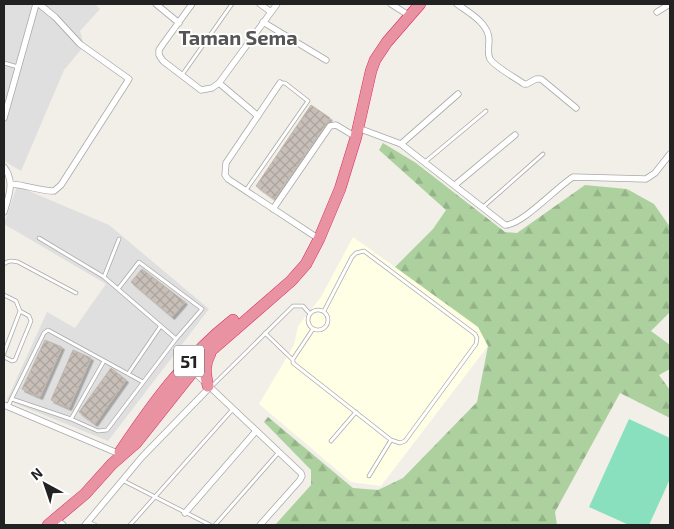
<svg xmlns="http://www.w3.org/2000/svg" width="674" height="529" font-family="'Exo 2',sans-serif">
<defs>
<pattern id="forest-firs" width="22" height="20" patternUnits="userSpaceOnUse" patternTransform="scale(1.25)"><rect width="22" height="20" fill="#add19e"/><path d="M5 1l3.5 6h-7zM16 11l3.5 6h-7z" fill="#95b388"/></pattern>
<pattern id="building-cross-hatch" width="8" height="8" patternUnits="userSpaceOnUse" patternTransform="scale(1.25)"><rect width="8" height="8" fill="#c7bfb8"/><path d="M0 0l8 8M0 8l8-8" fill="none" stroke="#aba49e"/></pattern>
<filter id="shadow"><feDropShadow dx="2.5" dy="2.5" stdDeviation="0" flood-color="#0004"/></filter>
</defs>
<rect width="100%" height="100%" fill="#f2efe9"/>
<!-- residential -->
<path fill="#e0dfdf" d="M4,4H95L100,9L80,31L84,46L64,70L21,171L4,161Z
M17,186L109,225L209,309L108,441L7,400L47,312L75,328L106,284L4,224Z"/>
<!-- education -->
<path fill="#ffffe5" d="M353,237L478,326L488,346L381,486L351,482L259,404L294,345L298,326L321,297Z"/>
<!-- forest -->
<path fill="url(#forest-firs)" d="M383,143L416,163L505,232L517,233L585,185L627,189L654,204L670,227V312L651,331L670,345V369L659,375L670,390V418L620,393L555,512L557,525H275L311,485V470L264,422L268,417L353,488L378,490L403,478L477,402L488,346L478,327L395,267L433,229L446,210L379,150Z"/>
<!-- pitch -->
<path fill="#88e0be" d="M629,419L670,438V479L649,525H629L589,507Z"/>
<!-- building -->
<path fill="url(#building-cross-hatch)" stroke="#c4b6ab" filter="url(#shadow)" d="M311,105L330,118L274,199L256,186Z
M142,269L185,302L172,317L131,282Z
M45,340L62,347L40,397L22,389Z
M73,350L91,358L69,408L51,400Z
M111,368L126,380L95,424L79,412Z"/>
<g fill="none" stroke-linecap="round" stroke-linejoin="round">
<!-- lane casing -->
<g stroke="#a9a9a9" stroke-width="4.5">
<path id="lane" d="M4,63L18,67
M182,75L232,4
M425,162L486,111
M246,190L308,101L285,83H280
M483,207L543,154
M39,238L104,277L176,339
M4,264C8,260 12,261 18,262L76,293
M104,277L119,239
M4,295L16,301L20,311L29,316L31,321L15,360L12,361L4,357
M308 320a10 10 0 1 1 20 0a10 10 0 1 1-20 0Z
M313,329L293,359V363L391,440L400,443L405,441L476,344L477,338L475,334L364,251L356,253L352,257L324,311
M265,333L292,359
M4,353L20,311
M128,374L160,327
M211,387L293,306H303L310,314
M12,399L71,419L98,431L107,430L176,339L202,309L139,262L118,289
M8,406L44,333L48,330L143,382
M71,419L104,361
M331,441L356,412
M369,476L391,440
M122,480L210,525
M88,522L95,525
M130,525L233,409
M215,525L279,452"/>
</g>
<!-- street casing -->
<g stroke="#a9a9a9" stroke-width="7">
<path id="street" d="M156,4L179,23
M192,4L163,44L159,50V55L163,61L201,90L212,88L219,83L277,4
M260,4L271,12
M391,4L410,16
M457,4C468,12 489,23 489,40C489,46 487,53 490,59C495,67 516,78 524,84H527L536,79H541L576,108
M657,12L670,4
M263,22L326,60
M219,83L258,116
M280,83L226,163L225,175L228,179L319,239
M4,118L36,4
M358,128L401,144L505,225C521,226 557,187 573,177L646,179L655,173L670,154
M401,144L458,94
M4,167C15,181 9,196 4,212
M11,184C26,185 39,191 54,191L61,185L129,79L80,44L55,17L39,4
M455,185L515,135
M273,209L330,126L336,125L356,137
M193,371L301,473L302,476L300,480L260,525
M4,405L122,455
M185,513L256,431
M56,519L63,525
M85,525L142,457L210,387"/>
</g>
<!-- highway casing -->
<g stroke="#dc2a67" stroke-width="12">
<path id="highway" d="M208,386C205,373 204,365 210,354
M120,452C152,404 187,356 233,320
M48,525L85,494L112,464L136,443L206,355L291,281L306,264L319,239L340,189L356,137L371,71L375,60L387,42L420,4"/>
</g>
<!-- lane -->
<use href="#lane" stroke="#fff" stroke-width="3"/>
<!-- street -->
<use href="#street" stroke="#fff" stroke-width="5.5"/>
<!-- highway -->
<use href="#highway" stroke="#e892a2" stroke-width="11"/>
</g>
<g text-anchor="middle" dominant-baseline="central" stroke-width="4" stroke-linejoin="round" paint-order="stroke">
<!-- shield labels -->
<rect fill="#fff" stroke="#646464" stroke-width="1" x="174" y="345.5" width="30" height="31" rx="4"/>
<g font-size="18" font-weight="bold" fill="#222">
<text x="189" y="361">51</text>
</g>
<!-- neighbourhood labels -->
<g font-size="20" font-weight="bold" fill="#555" stroke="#fff">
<text x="238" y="37">Taman Sema</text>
</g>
</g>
<!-- border -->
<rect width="674" height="529" fill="none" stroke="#222222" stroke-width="10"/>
<!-- north arrow -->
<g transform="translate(45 484) rotate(320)" stroke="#ffffff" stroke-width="4" paint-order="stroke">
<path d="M0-4L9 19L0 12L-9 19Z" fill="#222222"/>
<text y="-8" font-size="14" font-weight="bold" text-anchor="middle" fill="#222222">N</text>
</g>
</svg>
